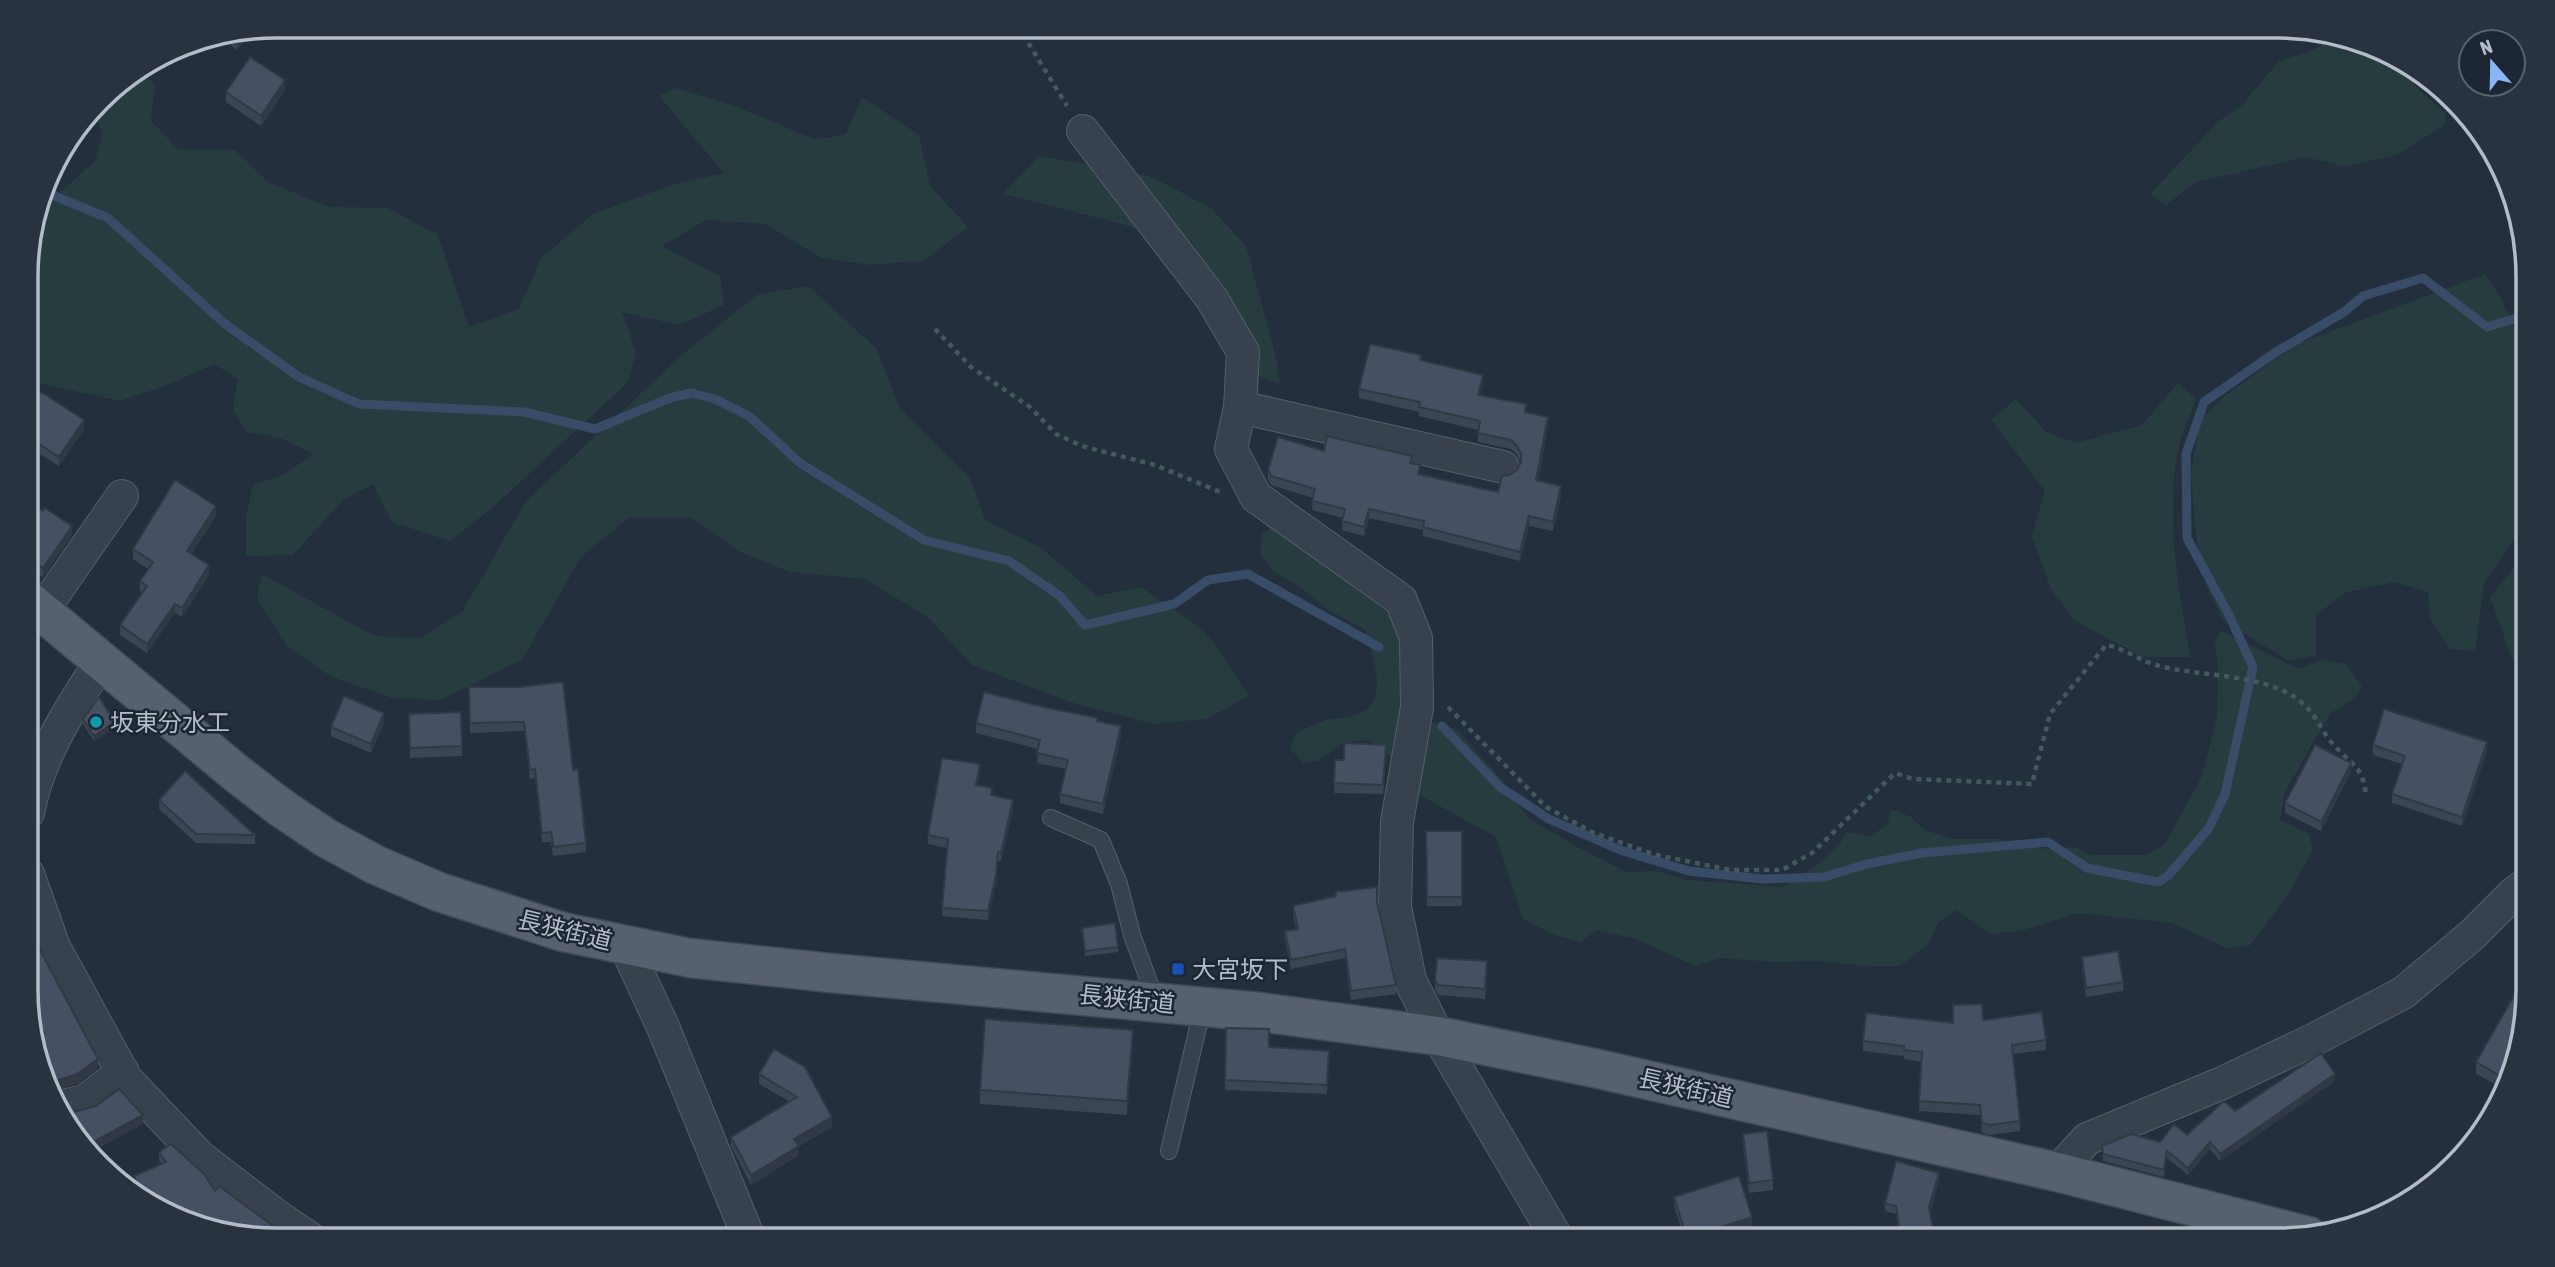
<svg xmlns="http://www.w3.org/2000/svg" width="2555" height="1267" font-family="'Asap Condensed','Noto Sans JP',sans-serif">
<rect width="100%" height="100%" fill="#242f3e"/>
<!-- green -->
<path fill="#263c3f" d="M2332,39L2389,52C2394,56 2394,60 2398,65C2410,83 2429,98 2445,113V125L2397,155L2345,166L2305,157L2196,182L2166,205L2150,194L2219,121L2241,106L2279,61L2311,51Z
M141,70L155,85L151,121L178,149L235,150L268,182L329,207L388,208L438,235L469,327L519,309L541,258L593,214L672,185L724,173L659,96L676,88L735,106L816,140L846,134L862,97L919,135L930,186L968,227L925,260L871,265L821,258L766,224L706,220L662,246L720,276L724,305L679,325L622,312L636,353L628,382L491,509L450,541L392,522L373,484L343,500L293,555L246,556V516L253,485L283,475L314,454L278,437L246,432L233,408L238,379L214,364L165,386L119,401L39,383L27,361V260L40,211L95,161L102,135L95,110L111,89Z
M1039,156L1150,176L1211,208L1246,246L1275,353L1280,384L1256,375L1209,274L1192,242L1003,194Z
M2485,274L2501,298L2514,328L2527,330V522L2484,583L2475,651L2450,649L2430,619L2428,592L2394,582L2345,593L2316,615V655L2289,661L2224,621L2206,585L2195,529L2191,473L2200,420L2226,395L2297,344Z
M808,286L876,348L900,409L970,478L985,520L1040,547L1097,596L1141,587L1195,624L1213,641L1249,696L1206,719L1153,724L1070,702L972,665L929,618L865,579L790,572L740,552L692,518L630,517L581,557L522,660L440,700L392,698L330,676L286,645L257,599L262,574L374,636L420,638L462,612L526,501L682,355L757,295Z
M2178,383L2196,399C2190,417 2180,437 2177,455C2166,524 2178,591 2191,657H2143L2075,621L2051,589L2032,536L2045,491L1991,420L2016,399L2046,432L2076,443L2142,425Z
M1276,525L1393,609L1428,721L1456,729L1502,780L1528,818L1583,850L1626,872L1656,871L1687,880L1783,887L1819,864L1841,842L1846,832L1871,836L1888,824L1891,809L1911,817L1924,830L1953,839H2000L2046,849L2075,847L2091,855H2146L2165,844L2202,776L2217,718L2218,668L2215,641L2222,631L2299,669L2321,660L2346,664L2362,686L2355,698L2331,713L2318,734L2285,792L2280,820L2308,833L2313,850L2286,898L2249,946L2227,948L2172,923L2078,913L2020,931L1990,934L1957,910L1938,923L1928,944L1900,966H1866L1817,961L1775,962L1720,958L1695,966L1636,939L1597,930L1580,942L1555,935L1523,919L1496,837L1416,793L1391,757L1369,740L1345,742L1318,761L1303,763L1290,748L1296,733C1305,729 1316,723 1326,720C1338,718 1352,718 1364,711C1389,697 1371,650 1365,629L1328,610L1296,584L1274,572L1260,554L1262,534Z
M2528,550V674L2512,659L2490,597Z"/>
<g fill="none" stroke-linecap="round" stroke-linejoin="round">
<!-- stream -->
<path stroke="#394c67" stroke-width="9" d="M45,192L108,218L224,323L299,377L359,404L524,412L595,429L670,398L691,393L715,399L749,416L800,463L924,540L1009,561L1060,596L1085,625L1174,604L1208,580L1248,574L1379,647
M1442,726L1500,787L1549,819L1620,850L1689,871L1762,879L1824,877L1867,864L1922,853L2048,842L2087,868L2158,882L2168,876L2209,828L2225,794L2253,667L2228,613L2187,538L2186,454L2204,402L2276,352L2344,312L2363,296L2423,278L2487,327L2527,315"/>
<!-- service casing -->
<g stroke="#565f6c" stroke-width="18">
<path id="service" d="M1051,818L1101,840L1119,884L1132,935L1156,1001
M1169,1151L1203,1006"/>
</g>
<!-- minor casing -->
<g stroke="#565f6c" stroke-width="34">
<path id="minor" d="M1083,131L1212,299L1243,352L1240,407L1231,449L1256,497L1401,600L1416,638L1417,707L1397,822L1395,907L1410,980L1438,1036L1558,1240
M1240,407L1503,467
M42,611L122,496
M28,813C39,755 70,709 102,660
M28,874L54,947L126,1079L200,1157L277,1216L314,1241
M625,945L663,1027L750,1241
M62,1106L85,1101L123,1072
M2057,1172L2087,1139L2220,1084L2313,1040L2403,993L2472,935L2514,893L2528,883"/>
</g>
<!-- primary casing -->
<g stroke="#414a57" stroke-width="41">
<path id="primary" d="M28,600L236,773L280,807L326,838L376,865L439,892L563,932L690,958L831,973L1260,1012L1438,1036L1594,1068L2057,1172L2308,1236"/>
</g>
<!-- path -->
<path stroke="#44595c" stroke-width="4.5" stroke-dasharray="5 5" stroke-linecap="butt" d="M1018,26L1067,106
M935,329L971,367L1030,407L1056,434L1082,446L1155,465L1220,492
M1448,707L1546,807L1594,833L1656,855L1731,870H1782L1812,853L1895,773L1913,779L2032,784L2050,714L2106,645C2124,648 2139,660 2156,665C2197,677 2268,673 2301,702C2318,716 2320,730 2333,744C2352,766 2363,765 2366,796"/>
<!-- service -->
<use href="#service" stroke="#38414e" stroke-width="16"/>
<!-- minor -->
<use href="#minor" stroke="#38414e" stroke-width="32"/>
<!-- primary -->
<use href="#primary" stroke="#56606e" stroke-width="38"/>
</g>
<!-- wall -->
<path fill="#3b4654" d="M252,31L237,50L221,37Z
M285,90L261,126L226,102V92Z
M77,133L63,173L51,169L52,165Z
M1421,361L1483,385L1480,395L1526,412L1548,426L1538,481L1561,496L1553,531L1529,526L1520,561L1423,536V530L1369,518L1364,536L1342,530L1343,518L1312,510L1313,498L1271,485L1268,479V470L1324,451L1412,463L1420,475L1498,492L1509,475L1517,470L1521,462L1516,454L1511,449L1478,442V430L1419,416V412L1359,398V389Z
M27,386L84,429L59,466L27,446Z
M27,502L72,535L43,577L27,567Z
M216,516L191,554L209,575L182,617L175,613L147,653L120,635V625L142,592L140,591V581L148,569L133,559V549Z
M469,687H519L573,770L586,843V852L553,856L551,842H542L535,778L530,779L524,731L470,733Z
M461,712L462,756L410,758L409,714Z
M83,719L115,727L94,741L83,724Z
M1098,721L1121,736L1103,814L1060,803V794L1066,769L1037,763L1038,749L976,733V723Z
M384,723L371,753L331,736V727Z
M2373,745L2487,751L2462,826L2392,803V794L2402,764L2373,755Z
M1386,754L1383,794L1334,793L1335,760H1344Z
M980,772L977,786L1013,808L1001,861H998L996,883L988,920L942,916L947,848L928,844V835Z
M2351,772L2321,831L2285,813V803Z
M159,800L255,835V844L196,843L159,809Z
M1426,831H1462V906H1427Z
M1377,902L1396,985V994L1351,1000L1345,958L1291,969L1285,940V931L1296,929L1293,915V906Z
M28,920L38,946L98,1068L77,1084L40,1035L28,1013Z
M1082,928L1118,947V952L1085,956Z
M2082,957L2123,982V991L2086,997L2082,967Z
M1487,971L1485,999L1438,995L1435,989V980Z
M2529,991L2506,1090L2476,1074V1062Z
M1983,1020L2046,1040V1050L2013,1054L2020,1121V1131L1990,1135L1982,1133L1980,1115L1919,1111L1922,1062L1904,1059V1056L1863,1051V1041L1953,1023Z
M1226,1028L1269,1047L1329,1061L1327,1094L1225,1090Z
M1133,1044L1127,1115L980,1104V1090Z
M774,1049L832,1127L799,1146V1155L751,1185L731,1146V1137L789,1101L759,1084V1074Z
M2335,1081L2220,1161L2210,1149L2188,1175L2167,1158L2164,1177L2103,1161L2102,1146L2160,1142L2187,1135L2235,1111Z
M1743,1134L1773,1180V1190L1749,1193L1743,1144Z
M159,1152L215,1191L283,1241L166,1215L136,1190L134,1185V1176L161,1164L159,1161Z
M1939,1181L1930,1212L1934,1240H1900L1896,1214L1885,1211V1203Z
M1674,1197L1752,1226L1708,1240H1685L1674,1206Z"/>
<!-- shaded-wall -->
<path fill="#303945" d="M252,31L237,50V40L243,33Z
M285,80V90L261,126V116Z
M77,133L63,173V159L68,145Z
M1483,375V385L1478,404V395Z
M1548,417V426L1536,490V480Z
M84,420V429L59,466V457Z
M1561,486V496L1553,531V522Z
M216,506V516L187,560V551Z
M1369,509V518L1364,536V527Z
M1529,516V526L1520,561V552Z
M72,526V535L43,577V568Z
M209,565V575L182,617V608Z
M175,604V613L147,653V644Z
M384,713V723L371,753V744Z
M115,722V727L94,741V736Z
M1121,726V736L1103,814V804Z
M2487,742V751L2462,826V817Z
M2351,763V772L2321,831V822Z
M1013,800V808L1001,861V853Z
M998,852L996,883L988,920V911Z
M1133,1030V1044L1127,1115V1101Z
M98,1059V1068L77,1084L56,1090L53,1082Z
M2335,1074V1081L2220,1161V1154Z
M143,1115V1124L90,1153L84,1147Z
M832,1117V1127L794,1148V1139Z
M2210,1142V1149L2188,1175V1168Z
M799,1146V1155L751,1185V1175Z
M1939,1173V1181L1929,1215V1207Z
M1752,1217V1226L1708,1240H1687V1238Z
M283,1233V1241H276Z"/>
<!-- building -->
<path fill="#455162" stroke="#303945" stroke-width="2" d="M243,33L237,40L231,35Z
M250,57L285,80L261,116L226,92Z
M68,145L63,159L59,157Z
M1370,344L1421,355L1420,360L1483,375L1478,395L1526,404L1525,412L1548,417L1536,480L1561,486L1553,522L1529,516L1520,552L1423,527L1424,521L1369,509L1364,527L1342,521L1345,509L1312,501L1315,489L1271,476L1268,470L1278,437L1324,451L1327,436L1412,456L1410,463L1420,465L1418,474L1498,492L1502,476L1509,475L1517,470L1521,462V453L1516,445L1511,440L1478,433L1480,421L1419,407L1420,402L1359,389Z
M27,386L46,395L84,420L59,457L27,436Z
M175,480L216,506L187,551L209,565L182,608L175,604L147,644L120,625L147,586L140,581L153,562L133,549Z
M27,502L43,511L45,508L72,526L43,568L27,557Z
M563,682L573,770L578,769L586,843L553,847L551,832L542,833L535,769L530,770L524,722L470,723L469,687H519Z
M984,692L1048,708L1098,718L1097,721L1121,726L1103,804L1060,794L1068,760L1037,753L1040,740L976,723Z
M344,696L384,713L371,744L331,727Z
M99,697L115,722L94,736L83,719Z
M2384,709L2487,742L2462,817L2392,794L2405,756L2373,745Z
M461,712L462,746L410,748L409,714Z
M1344,743L1386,745L1383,785L1334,783L1335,760H1344Z
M2315,745L2351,763L2321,822L2285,803Z
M942,758L980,764L976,785L992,788L991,795L1013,800L1001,853L998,852L996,875L988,911L942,908L948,839L928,835Z
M185,771L255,835L196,834L159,800Z
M1426,831H1462V897H1427Z
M1377,887V902L1396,985L1351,991L1345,949L1291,960L1285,931L1298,929L1293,906L1336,896L1335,892Z
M28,920L38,946L98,1059L77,1074L53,1082L34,1038L44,1033L28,1004Z
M1115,923L1118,947L1085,951L1082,928Z
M2118,951L2123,982L2086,988L2082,957Z
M1437,958L1487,961L1485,989L1438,985L1435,980Z
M2523,980L2529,983V991L2508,1080L2476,1062Z
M1982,1004L1983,1020L2042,1012L2046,1040L2012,1045L2020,1121L1990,1125L1982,1123L1980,1105L1919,1101L1922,1052L1904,1050V1046L1863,1041L1866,1013L1953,1023V1005Z
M985,1019L1133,1030L1127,1101L980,1090Z
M1226,1028L1269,1029V1047L1329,1051L1327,1085L1225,1080Z
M774,1049L805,1067L832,1117L794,1139L799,1146L751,1175L731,1137L797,1097L759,1074Z
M2321,1053L2335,1074L2220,1154L2210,1142L2188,1168L2167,1151L2164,1170L2103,1154L2102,1146L2131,1134L2160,1142L2174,1124L2187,1135L2224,1101L2235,1111Z
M119,1089L143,1115L84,1147L81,1145L72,1128L66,1114L96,1106Z
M1767,1131L1773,1180L1749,1183L1743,1134Z
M171,1144L204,1174L215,1191L219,1186L283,1233L276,1241L166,1215L141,1195L134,1176L166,1162L159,1152Z
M1896,1161L1939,1173L1929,1207L1934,1235L1901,1240L1896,1206L1885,1203Z
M1739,1176L1752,1217L1687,1238L1674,1197Z
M1852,1226L1858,1240H1818Z"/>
<!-- markers -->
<circle fill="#0f9aa8" stroke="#1d2633" stroke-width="2.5" cx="96" cy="722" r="7"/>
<rect fill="#1a4fb4" stroke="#1d2633" stroke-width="2.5" x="1171" y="962" width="14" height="14" rx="3.5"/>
<g text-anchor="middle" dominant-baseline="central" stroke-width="5" stroke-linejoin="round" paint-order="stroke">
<!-- poi labels -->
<g font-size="24" fill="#b4bcc9" stroke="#1d2633" text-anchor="start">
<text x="110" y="722">坂東分水工</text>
<text x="1192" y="969">大宮坂下</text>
</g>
<!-- street labels -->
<g font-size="24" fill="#b4bcc9" stroke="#1d2633">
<text transform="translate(565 930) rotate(14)">長狭街道</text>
<text transform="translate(1127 999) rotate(6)">長狭街道</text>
<text transform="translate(1686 1088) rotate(13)">長狭街道</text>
</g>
</g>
<!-- crop -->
<path d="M0 0H2555V1267H0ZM276 38H2278A238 238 0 0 1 2516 276V990A238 238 0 0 1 2278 1228H276A238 238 0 0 1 38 990V276A238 238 0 0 1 276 38Z" fill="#29323f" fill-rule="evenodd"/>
<path fill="none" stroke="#b4bcc9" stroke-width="3.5" d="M276 38H2278A238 238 0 0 1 2516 276V990A238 238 0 0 1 2278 1228H276A238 238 0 0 1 38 990V276A238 238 0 0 1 276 38Z"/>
<!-- north arrow -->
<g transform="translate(2492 63) rotate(340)"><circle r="33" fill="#1d2633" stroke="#59626f" stroke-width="2"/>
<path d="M0-5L12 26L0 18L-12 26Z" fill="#8ab4f8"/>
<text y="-10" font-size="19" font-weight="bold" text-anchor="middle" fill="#b4bcc9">N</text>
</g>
</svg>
